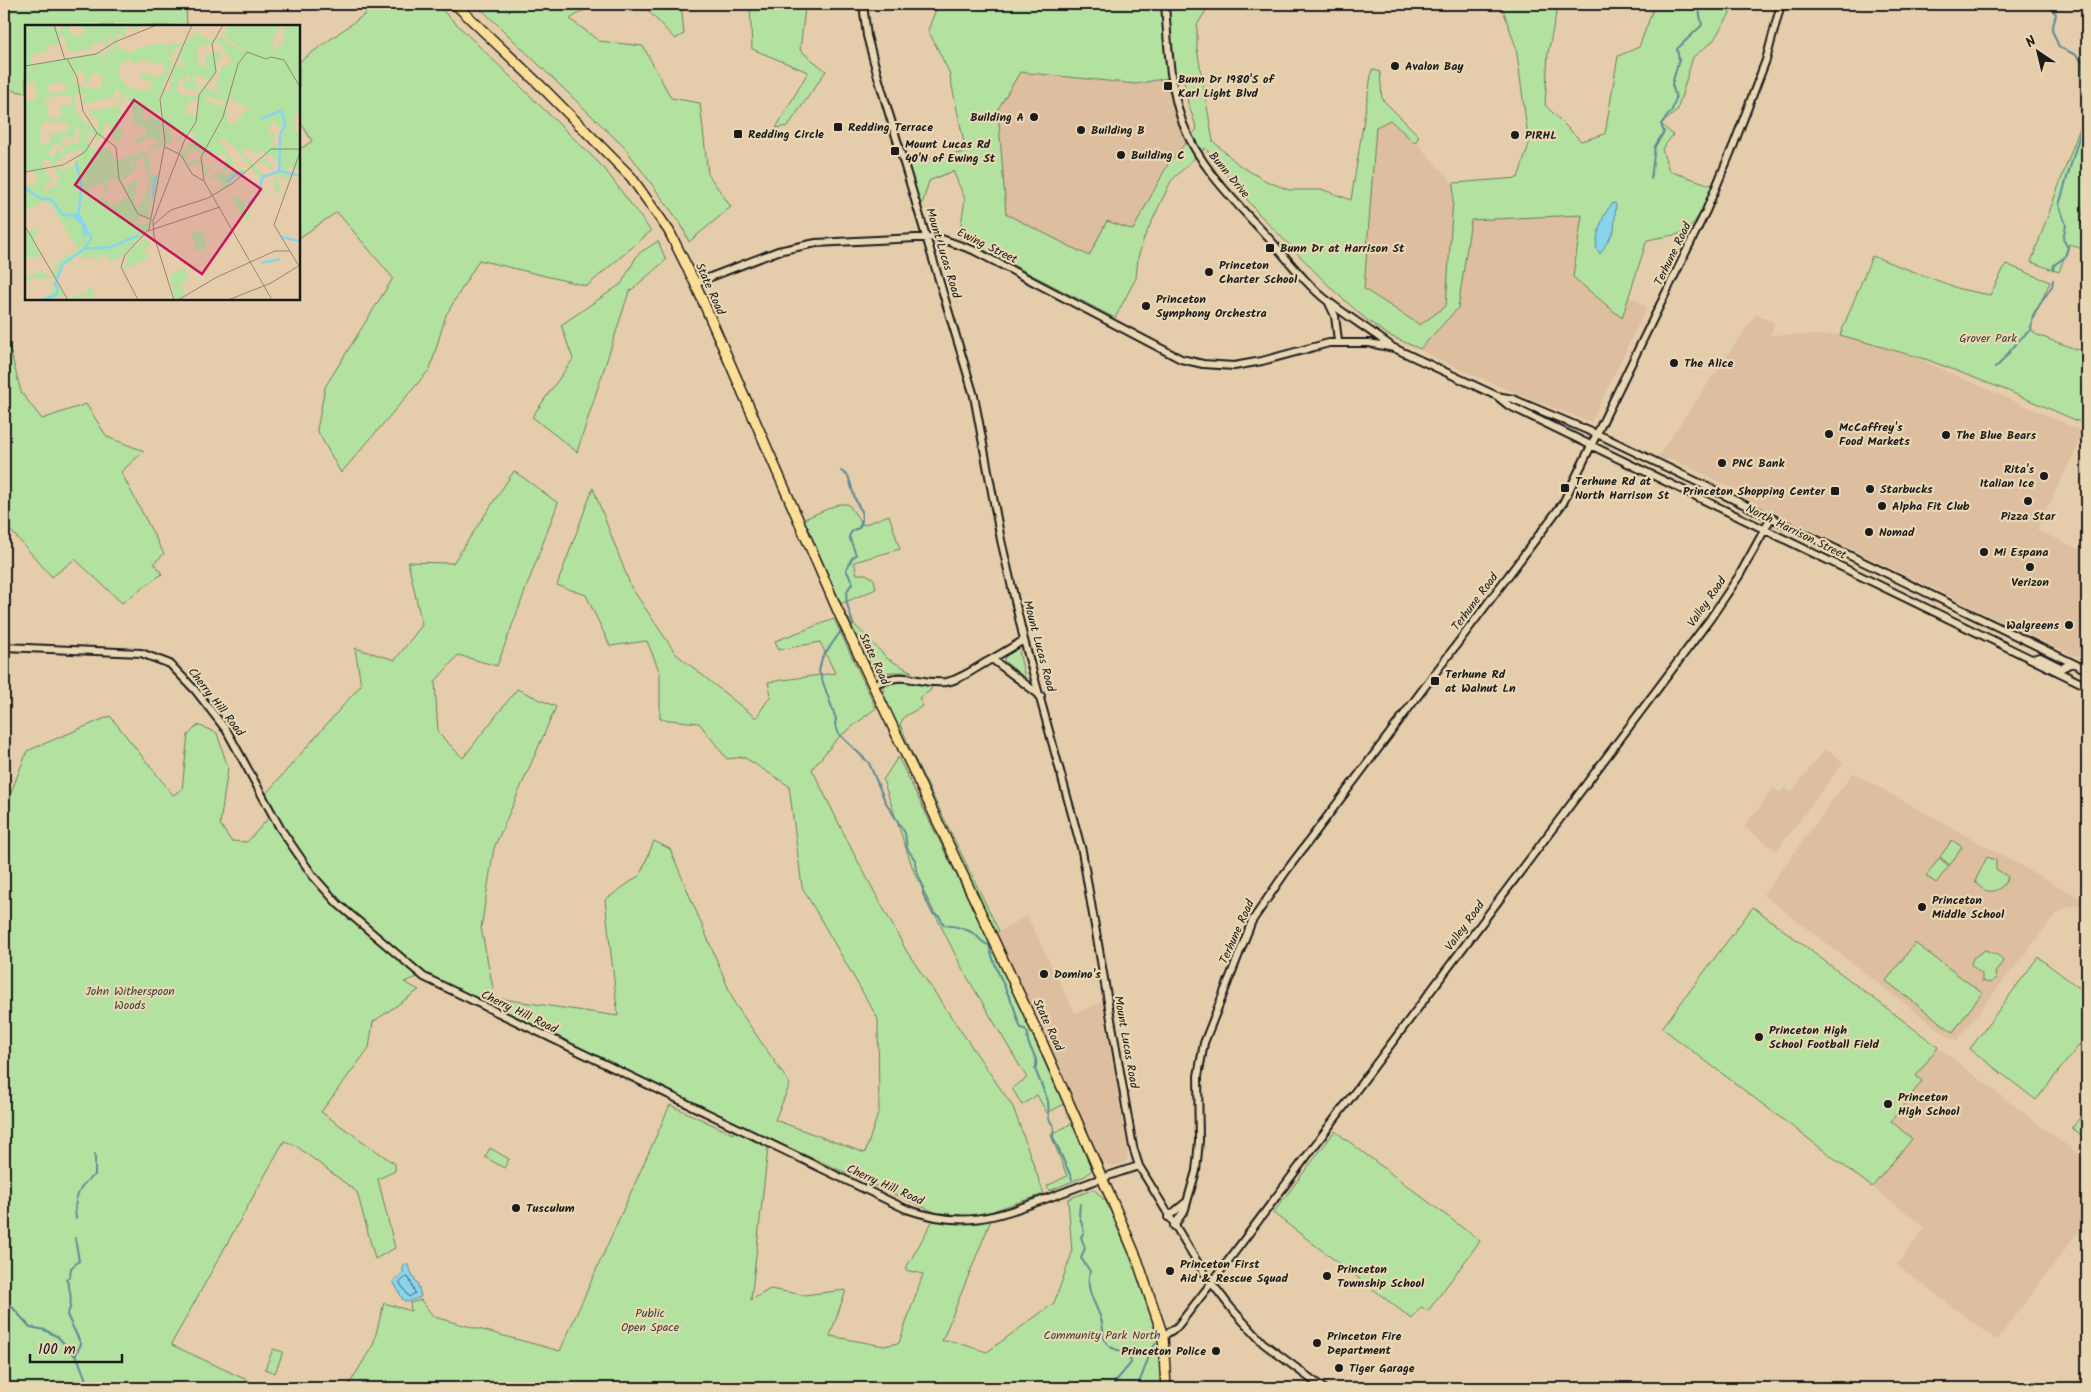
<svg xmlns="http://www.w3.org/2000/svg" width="2091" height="1392" font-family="Kalam,sans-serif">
<rect width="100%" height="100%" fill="#e5cdac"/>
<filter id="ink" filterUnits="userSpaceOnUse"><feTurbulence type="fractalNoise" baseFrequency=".02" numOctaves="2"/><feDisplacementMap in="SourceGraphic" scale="10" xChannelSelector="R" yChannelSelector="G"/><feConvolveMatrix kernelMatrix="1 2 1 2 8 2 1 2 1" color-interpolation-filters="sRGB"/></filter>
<g filter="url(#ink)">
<!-- built -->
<path fill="#ddbe9f" d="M1020,72L1136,84L1167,77L1172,104L1186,142L1167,164L1133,230L1089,257L1006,214L998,109Z
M1376,99L1461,191L1586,199L1587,271L1647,307L1591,422L1503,388L1442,361L1378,329L1357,314Z
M1756,314L1775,323L1770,335H1840L1917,358L2084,432L2037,530L2087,553V646L2082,657L2072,655L1741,496L1739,491L1670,458L1665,460L1658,456Z
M1825,749L1844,762L1776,851L1744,827L1774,788L1780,793L1784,788L1791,793Z
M1853,773L2087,902V904L2071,906L2057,913L1957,1040L1951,1039L1763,895Z
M1753,907L2087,1161V1220L1997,1340L1897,1265L1925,1227L1662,1028Z
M1027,916L1075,1013L1102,1002L1128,1153L1126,1162L1112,1166L1104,1163L1100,1159L1053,1050L996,933Z"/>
<!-- green -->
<path fill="#b3e1a0" stroke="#687e5e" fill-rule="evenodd" d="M4,4H186L187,26H26V93L7,89L4,85Z
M398,4H436L604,168L651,231L587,286L479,260L446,315L430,369L341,473L317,430L325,387L393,278L337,212L299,238V150L312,141L299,120V62L368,12Z
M476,4H593L570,19L599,41L643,46L671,98L700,103L708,174L731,207L689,242L681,224L625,148Z
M642,4H681L684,34L675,39Z
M750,4H815L805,8L800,50L826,71L788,126L776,128L808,72L752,49Z
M938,4H1210L1197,25V49L1213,141L1239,165L1266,181L1289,190H1324L1351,200L1372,69L1380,72L1382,99L1419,136L1415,143L1390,120L1376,127L1364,289L1420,325L1446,306L1454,183L1518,178L1529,144L1516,47L1501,4H1558L1548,53L1545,105L1581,141L1605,134L1618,56L1639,47L1655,4H1736L1713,41L1693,57L1677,111L1661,124L1673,135L1662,149L1669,171L1717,187L1709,204L1685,233L1647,240L1622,318L1573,277L1582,215L1471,220L1458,308L1420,349L1388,335L1367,320L1333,290L1258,213L1205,148L1171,181L1144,238L1138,258L1136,278L1115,318L959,237L965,199L953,171L929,181L921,208L908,162L966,152L949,72L928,30ZM1020,72L1136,84L1183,75L1188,103L1197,129L1168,164L1133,230L1107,221L1089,256L1006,214L998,109Z
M2087,47V182L2081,224L2087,226V251L2069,244L2059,272L2031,262L2085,114L2082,60Z
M658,241L666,260L629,292L577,452L532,417L573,359L561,325L621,284L638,254Z
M1872,256L1960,289L1990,295L2006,264L2050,282L2029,328L2037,335L2087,353V425L2006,390L1928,360L1840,335Z
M4,326L21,392L42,419L86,404L107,437L144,451L121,472L164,554L154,563L162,574L122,603L75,559L52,577L4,523Z
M514,471L558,503L497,666L458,655L435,682L438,733L463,758L517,689L556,707L494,848L481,928L495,998L618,1016L605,900L640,875L654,841L670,849L735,1004L790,1084L775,1120L865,1153L879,1111L878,1019L802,887L789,786L744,757L727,759L699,723L660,719V673L647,641L610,646L586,595L557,585L593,488L631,587L676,654L756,718L771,695L768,682L835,673L820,642L779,650L775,641L834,619L876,708L838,738L812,769L854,854L907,952L1013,1107L1044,1194L995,1210L942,1341H952L987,1352L1054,1303L1072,1253L1068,1199L1094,1189L1107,1203L1118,1229L1134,1264L1156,1330L1160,1352L1161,1388H347L373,1345L384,1303L411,1311L410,1303L421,1300L434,1317L560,1351L670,1105L733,1134L734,1126L423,975L404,982L419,990L373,1022L369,1048L321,1112L395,1164V1171L378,1179L395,1248L375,1259L357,1192L295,1145L284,1141L173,1341L172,1345L264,1388H4V803H7L27,751L110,716L173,795L182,789L188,735L198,725L217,733L228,768L220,824L231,841L247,842L273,813L264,796L361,685L355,648L395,660L422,625L408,562L453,563ZM769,1139L937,1213L905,1270L923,1274L899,1343L884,1346L830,1336L846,1290L804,1295L770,1289L751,1300Z
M839,504H848L863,525L889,515L900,549L854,562L857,574H866L874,579L876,589L841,604L804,519Z
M848,618L888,659L912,672H892L875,675Z
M1017,649L1019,651L1025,678L1004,661L1005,656Z
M895,681L932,686L930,691L919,698L923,706L905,716L900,724L912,753L999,931L996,933L908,754L883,694L884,687Z
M898,757L990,943L1064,1104L1047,1113L1037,1095L1022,1105L1012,1088L1027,1078L963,970L914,872L883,780Z
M1952,840L1962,847L1950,865L1940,857Z
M1987,857L1996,860V869L2008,877C2002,893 1985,897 1975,881Z
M1939,858L1949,866L1936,883L1926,876Z
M1753,907L1938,1047L1916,1076L1922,1081L1891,1121L1912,1139L1872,1187L1662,1028Z
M1915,943L1982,993L1953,1032L1886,981Z
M1985,950L1998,955L2003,961L1995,973L1996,979L1989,983L1982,981V974L1971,965L1973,958Z
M2038,957L2087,994V1035L2036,1100L1970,1049Z
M2087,1108V1139L2072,1128Z
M1072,1123L1092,1170L1085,1176L1049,1191L1047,1186L1067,1176L1051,1135Z
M1335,1131L1480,1241L1428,1311L1421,1307L1412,1319L1273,1213Z
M490,1148L509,1159L504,1168L485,1157Z
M273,1349L283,1352L275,1373L265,1369Z"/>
<!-- water -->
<path fill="#8ad4eb" stroke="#5e8a98" d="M1613,203L1616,204L1614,231L1600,254L1596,248C1597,234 1602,213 1613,203Z
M407,1264L418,1285L421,1297L407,1302L403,1300L393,1281L403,1273V1266Z"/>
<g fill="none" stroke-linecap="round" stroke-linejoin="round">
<!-- shore -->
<path stroke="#48666f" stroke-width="1" d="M406,1277L409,1278L415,1293L409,1297L400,1283Z"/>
<!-- stream -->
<path stroke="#5e8a98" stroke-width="2" d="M2047,4L2056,14L2052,30L2059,47L2076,55L2087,67
M1651,179L1655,146L1664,132L1661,124L1672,110L1676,98L1672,84L1679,60L1677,49L1702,25L1699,10L1700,4
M2053,270L2054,265L2065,257L2068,248L2063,239L2066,225L2059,205L2087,110
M1995,368C2009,356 2015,340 2031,330L2033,315L2052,286L2053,280
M841,471L848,476C853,488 853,501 862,511V521L859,528L853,530L849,536L856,555L852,558L846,570L853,583C839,596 851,611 853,625
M841,631L822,658L819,671L836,719L835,724L839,734L869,763L885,801L905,833L907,848L915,860L916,870L923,886V894L933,914L939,916L944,925C955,926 967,928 976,935C981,940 982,943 989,945C994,967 1004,985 1013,1005C1016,1012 1017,1020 1021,1028L1025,1029L1028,1034C1025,1048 1041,1056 1035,1069L1048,1101L1049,1119L1054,1127L1053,1137L1072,1179
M1080,1204L1079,1214L1084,1232L1081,1237L1085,1248L1081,1258L1090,1271C1085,1291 1095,1301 1101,1319C1105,1329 1100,1335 1108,1345C1116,1353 1129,1348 1131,1363L1115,1382L1112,1388
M76,1219C73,1200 79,1184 95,1175V1154
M75,1238L79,1261L71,1268L70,1277L66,1279C71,1289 73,1305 67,1315L81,1344L75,1356
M4,1298L30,1327L45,1330L58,1337L78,1359L89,1388
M1136,1388C1145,1374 1146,1357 1156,1343"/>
<!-- minor casing -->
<g stroke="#1c1c1c" stroke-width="10">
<path id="minor" d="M863,4L867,36L878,77L974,396L1001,540L1024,640L1082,851L1133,1147L1139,1166L1204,1273L1231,1308L1263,1343L1323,1388
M1165,4C1168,44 1169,85 1183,124C1201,171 1241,207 1274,244C1291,264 1309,287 1329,302C1350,318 1371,331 1391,346
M695,283L778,251L816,243L936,237L973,250L1181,359L1203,364L1234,366L1262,361L1329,343H1369L1394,348L1497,396L1513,399L1606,438L2087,670
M1329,303L1335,316L1338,341
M1498,397L1508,405L2087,686
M4,647L141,653L170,664L195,690L227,731L280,828L313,876L338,904L424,977L906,1209C964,1229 993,1218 1048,1198C1078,1187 1108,1175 1139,1166
M992,659L1024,640
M2032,659L2040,657L2062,668L2072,663
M873,685C909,669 914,685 946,682C961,680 978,666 992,659L1041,696
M1168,1217L1185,1203
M1174,1226L1185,1209L1196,1171L1199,1141L1198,1076L1204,1043L1252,921L1287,870L1563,503L1706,211L1734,144L1766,60L1781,4
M1163,1336L1177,1327L1216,1277L1710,619L1739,576L1771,518"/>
</g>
<!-- highway casing -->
<g stroke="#1c1c1c" stroke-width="12">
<path id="highway" d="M455,4L544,89L631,177L669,231L695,283L838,611L1042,1042L1114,1205L1137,1259L1163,1336L1166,1388"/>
</g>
<!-- minor -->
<use href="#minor" stroke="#e9d7b4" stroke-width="6"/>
<!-- highway -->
<use href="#highway" stroke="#fdde96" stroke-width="9"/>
</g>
</g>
<!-- markers -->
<g fill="#1c1c1c" stroke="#e9d7b4" stroke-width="2">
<circle cx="1395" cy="66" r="5"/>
<rect x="1163" y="81" width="10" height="10" rx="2.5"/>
<circle cx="1034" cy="117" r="5"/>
<rect x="833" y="122" width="10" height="10" rx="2.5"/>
<circle cx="1081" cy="130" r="5"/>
<rect x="733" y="129" width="10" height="10" rx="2.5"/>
<circle cx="1515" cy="135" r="5"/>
<rect x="890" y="146" width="10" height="10" rx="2.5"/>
<circle cx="1121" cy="155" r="5"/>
<rect x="1265" y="243" width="10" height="10" rx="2.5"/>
<circle cx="1209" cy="272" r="5"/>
<circle cx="1146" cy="306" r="5"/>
<circle cx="1674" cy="363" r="5"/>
<circle cx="1829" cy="434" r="5"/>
<circle cx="1946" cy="435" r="5"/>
<circle cx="1722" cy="463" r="5"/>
<circle cx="2044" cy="476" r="5"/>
<rect x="1560" y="483" width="10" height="10" rx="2.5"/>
<circle cx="1870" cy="489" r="5"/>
<rect x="1830" y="486" width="10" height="10" rx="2.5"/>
<circle cx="2028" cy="501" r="5"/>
<circle cx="1882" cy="506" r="5"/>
<circle cx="1869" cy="532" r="5"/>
<circle cx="1984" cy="552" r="5"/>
<circle cx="2030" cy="567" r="5"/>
<circle cx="2069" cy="625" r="5"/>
<rect x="1430" y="676" width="10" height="10" rx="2.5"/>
<circle cx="1922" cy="907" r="5"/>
<circle cx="1044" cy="974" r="5"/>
<circle cx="1759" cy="1037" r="5"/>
<circle cx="1888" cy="1104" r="5"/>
<circle cx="516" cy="1208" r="5"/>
<circle cx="1170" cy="1271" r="5"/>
<circle cx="1327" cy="1276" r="5"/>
<circle cx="1317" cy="1343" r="5"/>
<circle cx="1216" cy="1351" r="5"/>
<circle cx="1339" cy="1368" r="5"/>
</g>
<g text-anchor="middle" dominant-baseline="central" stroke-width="4.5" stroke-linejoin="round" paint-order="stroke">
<!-- poi labels -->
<g font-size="12" font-weight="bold" fill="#1c1c1c" stroke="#e9d7b4" text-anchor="start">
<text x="1405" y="66">Avalon Bay</text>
<text x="1178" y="79">Bunn Dr 1980'S of<tspan x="1178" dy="14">Karl Light Blvd</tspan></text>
<text x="1024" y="117" text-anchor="end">Building A</text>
<text x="848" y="127">Redding Terrace</text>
<text x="1091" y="130">Building B</text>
<text x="748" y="134">Redding Circle</text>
<text x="1525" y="135">PIRHL</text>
<text x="905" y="144">Mount Lucas Rd<tspan x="905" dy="14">40'N of Ewing St</tspan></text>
<text x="1131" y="155">Building C</text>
<text x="1280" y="248">Bunn Dr at Harrison St</text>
<text x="1219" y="265">Princeton<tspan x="1219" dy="14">Charter School</tspan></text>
<text x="1156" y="299">Princeton<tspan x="1156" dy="14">Symphony Orchestra</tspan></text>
<text x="1684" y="363">The Alice</text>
<text x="1839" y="427">McCaffrey's<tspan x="1839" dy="14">Food Markets</tspan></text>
<text x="1956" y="435">The Blue Bears</text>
<text x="1732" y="463">PNC Bank</text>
<text x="2034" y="469" text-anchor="end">Rita's<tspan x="2034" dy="14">Italian Ice</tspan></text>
<text x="1575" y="481">Terhune Rd at<tspan x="1575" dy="14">North Harrison St</tspan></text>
<text x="1880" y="489">Starbucks</text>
<text x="1825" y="491" text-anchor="end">Princeton Shopping Center</text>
<text x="1892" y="506">Alpha Fit Club</text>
<text x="2028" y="516" text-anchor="middle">Pizza Star</text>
<text x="1879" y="532">Nomad</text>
<text x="1994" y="552">Mi Espana</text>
<text x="2030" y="582" text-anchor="middle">Verizon</text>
<text x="2059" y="625" text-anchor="end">Walgreens</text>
<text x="1445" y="674">Terhune Rd<tspan x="1445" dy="14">at Walnut Ln</tspan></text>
<text x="1932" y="900">Princeton<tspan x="1932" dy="14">Middle School</tspan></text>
<text x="1054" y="974">Domino's</text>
<text x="1769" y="1030">Princeton High<tspan x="1769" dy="14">School Football Field</tspan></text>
<text x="1898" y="1097">Princeton<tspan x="1898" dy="14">High School</tspan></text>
<text x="526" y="1208">Tusculum</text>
<text x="1180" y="1264">Princeton First<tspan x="1180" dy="14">Aid &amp; Rescue Squad</tspan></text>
<text x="1337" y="1269">Princeton<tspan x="1337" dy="14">Township School</tspan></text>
<text x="1327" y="1336">Princeton Fire<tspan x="1327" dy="14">Department</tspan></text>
<text x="1206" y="1351" text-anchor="end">Princeton Police</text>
<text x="1349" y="1368">Tiger Garage</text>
</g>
<!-- street labels -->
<g font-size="12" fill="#1c1c1c" stroke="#e9d7b4">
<text transform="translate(1229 175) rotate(50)">Bunn Drive</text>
<text transform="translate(987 246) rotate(26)">Ewing Street</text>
<text transform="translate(943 253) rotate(73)">Mount Lucas Road</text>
<text transform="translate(1673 254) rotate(-64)">Terhune Road</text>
<text transform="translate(710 289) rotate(66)">State Road</text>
<text transform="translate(1796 532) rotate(26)">North Harrison Street</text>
<text transform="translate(1475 602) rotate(-53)">Terhune Road</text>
<text transform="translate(1707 602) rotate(-55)">Valley Road</text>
<text transform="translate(1039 646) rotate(75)">Mount Lucas Road</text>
<text transform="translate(874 659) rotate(65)">State Road</text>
<text transform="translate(216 702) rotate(52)">Cherry Hill Road</text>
<text transform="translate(1465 926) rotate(-54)">Valley Road</text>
<text transform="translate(1237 932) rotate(-66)">Terhune Road</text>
<text transform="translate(519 1012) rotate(26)">Cherry Hill Road</text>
<text transform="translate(1048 1025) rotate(65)">State Road</text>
<text transform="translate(1126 1042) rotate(80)">Mount Lucas Road</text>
<text transform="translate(885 1185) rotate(24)">Cherry Hill Road</text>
</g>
<!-- park labels -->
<g font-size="12" fill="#3a4336" stroke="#e9d7b4">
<text x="1988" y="338">Grover Park</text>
<text x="130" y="991">John Witherspoon<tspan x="130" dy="14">Woods</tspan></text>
<text x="650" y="1313">Public<tspan x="650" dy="14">Open Space</tspan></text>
<text x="1102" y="1335">Community Park North</text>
</g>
</g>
<!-- overview -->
<g transform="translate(25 25)">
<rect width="275" height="275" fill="#e5cdac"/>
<path d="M0,0H30L33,6L37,5L36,0H45V8L56,12L59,3L52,0H101L102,4L110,0L115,7L106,2L100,6L101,12L90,9L94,24L109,27L113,23L139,18L142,26V18H157L143,35L149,36L135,70L134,89L122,83L117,90L119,97H122V92L135,93L138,120L125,127L124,123L137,117L133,118L127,112L110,119L112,113L121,109V103L107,99L110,92L102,69L93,80L96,84L92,85L96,87V91L91,92L95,95L94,102L99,109L94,117L88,113L84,99H80L77,112L73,115L65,106L60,109L68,113L61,116L68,125L79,122L85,124L86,131L90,128L88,137L120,126L122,130L111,137L106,135L105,141L111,139L113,142L97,157L103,163L107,156L113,154L109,177L112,182L119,175L124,157L118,135L124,130V151L133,149L132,156L126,157L124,185L130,160L136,155L122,192L125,189L126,193L118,191L109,197L118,200L125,194L123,206L98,231L86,236L78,229L73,234L61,232L52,245L59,234L52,227L45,239L41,237L36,243L32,256L28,251L23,254L7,253L6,258L4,254L0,255L1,246L3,253L16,245L24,252L28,250L25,245L32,244L30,239L53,224L26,180L18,176L0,186V161L11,159L13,151L5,146L0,148V70L4,78V75L11,74L12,67L9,57L0,59ZM38,10L44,27L66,24V20L80,16V21L84,23L83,11L87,13L89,25L78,26L82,33L79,35L75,27L6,40V30L22,27L21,21L36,19L33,12ZM106,34L107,39L118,35L136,39L141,44L133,53L127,52L128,48L113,50L120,56L123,54L127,60L125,65H111L102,61L93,50L97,37ZM59,47L61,61L68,48H76L78,54L76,62L57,63L53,57H48V53H53L51,48ZM34,57L41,60L42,65L25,69L22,61ZM91,64L98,69L90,82L64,86L74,97L73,104H69L65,98L62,100L50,85V69L62,70L56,75L60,79L88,72ZM39,70H46L47,75L46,80L36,81L37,91L21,93L23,85L20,73ZM23,96L44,98L43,104L42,108L36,105L33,109L25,107L26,116L18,121L14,113L18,98ZM49,102L58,108L53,111L55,117L51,120L45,115L43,125L35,112H51ZM33,116L39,124L37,129L31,124L29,132L24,130V123L28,124L29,118L35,120ZM56,124L57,128L53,131L57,139L52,132L49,140L37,145L30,138L47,125L50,131V125ZM18,134H24L33,151L39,152L31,154L34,160L25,162L22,169L19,159L28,155L21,150ZM92,153L103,171L86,181L77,171L69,176L62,164L78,157L80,168L83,163L81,157ZM172,0L175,12L189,15L197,11L202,18L222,27L199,12L203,0H254L253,9H249L248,32L252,21L259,20V0H275V85L268,94L272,99L268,103L275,107V151L274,146L264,141L260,147L263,150L268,149L266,155L252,150L256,170L250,166L249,160L254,136L245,130L238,132L244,139L248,138L246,146L241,138H234L241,128L235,125L233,129L221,123L215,126L238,149L235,154L206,118L199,122L203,116L198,113L194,116L210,139L201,145L199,151L213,144L223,145L205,154L206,160L194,164L196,156L189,152L181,157L176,136L163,142L157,131V124L161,125L170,109L165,106L162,111L158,110L156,115L152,117L157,104L148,106V101H143L147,111L145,119H141L135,82L139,65L141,68L145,64L149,39L159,43L156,34L151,36L163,14L171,10ZM194,17L208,38L197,42L190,61L196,67L184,65L178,59L172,71L156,70L151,65L155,55L165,49L164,57L161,55L157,62L170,66L174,59L170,58L169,50L179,52L183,57L192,46L191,36L196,33L195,26L182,30L179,25L181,37L179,43L174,41L172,22ZM182,71L195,75L202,82L205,73L227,85L218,87L217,93L212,91V97L202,100V83L179,75ZM165,74L172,76V91L160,88ZM249,94L251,101L257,102L254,118L248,121L245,118L250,116L249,109L243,106ZM168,123L178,130L176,134L164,137L161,131ZM197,127L202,134L196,149L190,148L182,156L180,151L187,142L190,144V139L183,145L177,138L179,130L189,127L193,132ZM212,171L222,180L219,183L226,193L221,196L207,174ZM10,200L12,210L8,215L17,231L1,233L0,206L9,205ZM177,205L182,222L172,227L166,209ZM120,213L126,220L118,225L123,231L121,234L98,245L104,228ZM160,243L164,255L155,259L161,270L150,275L145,250ZM30,256L40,271L14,275L26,268ZM63,261L72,268L68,269L69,274L60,269L53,275H44L59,267L63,268Z" fill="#b3e1a0" fill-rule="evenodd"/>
<path d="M54,187L65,208L59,212L56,199L45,190Z" fill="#8ad4eb"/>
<path fill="none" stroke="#8ad4eb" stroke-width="2.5" d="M236,94L255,86L258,89L260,99L255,110V122M51,136L56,161L54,187M254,146L255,124M237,152L256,146L275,151M202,157L213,148L219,147M0,163L16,174H26L37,189L46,191M128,173L129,156L133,150M223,179L234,169L237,152M257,212L274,216M59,224L86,222L114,210M236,238L255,234M18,275L31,270L33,263L30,259L38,239L58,225L66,214L65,209"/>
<path fill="none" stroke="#958672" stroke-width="1" d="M29,0L40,35M42,34L52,52L58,86L72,108L91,122L94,154L113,189L125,194M0,41L71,29L90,17L132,0M140,122L156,130L167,149L179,156L247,275M0,147L38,140L60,127L72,108M179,156L176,132L198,92L213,39L222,27L241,34L246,32L259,35L275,62M128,200L146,185L183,173L208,158L246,124H275M0,201L43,275M123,206L195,182M274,241L249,200L275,127M113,275L96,242L100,230L124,204L140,118L135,74L167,0M149,275L129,211L128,196L160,114L171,97L174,70L191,47L187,19L198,0M153,275L192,252L250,226H264M203,275L246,258L275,240"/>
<path fill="#c2185b" fill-opacity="0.15" stroke="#c2185b" stroke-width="2.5" d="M109,75L236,164L177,249L50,160Z"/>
<rect width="275" height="275" fill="none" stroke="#1c1c1c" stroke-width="2.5"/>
</g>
<!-- margin -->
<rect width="2091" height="1392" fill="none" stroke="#e9d7b4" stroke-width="20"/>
<rect x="10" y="10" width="2071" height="1372" fill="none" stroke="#1c1c1c" stroke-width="2" filter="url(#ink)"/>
<!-- north arrow -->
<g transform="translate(2038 52) rotate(325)" stroke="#e9d7b4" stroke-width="4" paint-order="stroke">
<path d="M0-4L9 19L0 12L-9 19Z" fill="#1c1c1c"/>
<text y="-8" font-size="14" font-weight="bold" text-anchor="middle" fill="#1c1c1c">N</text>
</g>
<!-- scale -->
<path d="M30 1354v8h92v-8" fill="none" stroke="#1c1c1c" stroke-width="2.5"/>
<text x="38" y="1354" font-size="15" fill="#1c1c1c" stroke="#e9d7b4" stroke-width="4" paint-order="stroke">100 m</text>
</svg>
